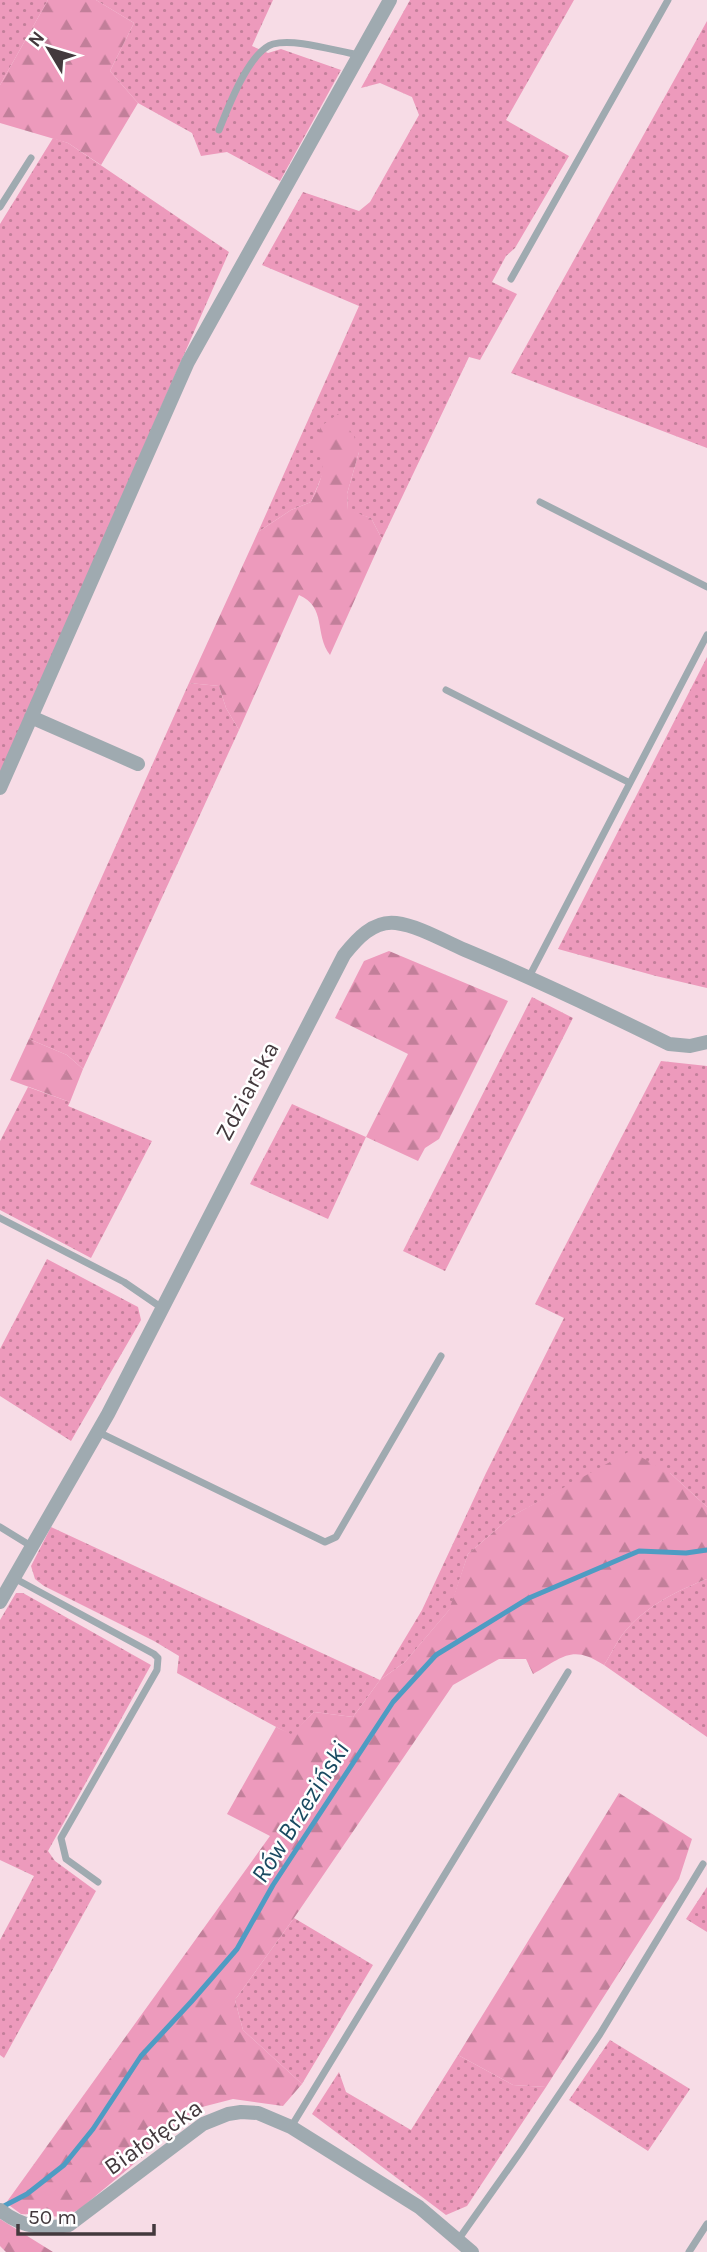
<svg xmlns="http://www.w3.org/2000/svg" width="707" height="2252" font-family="Karla,sans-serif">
<defs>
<pattern id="grass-dots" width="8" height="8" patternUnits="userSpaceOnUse" patternTransform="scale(1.75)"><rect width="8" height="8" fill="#ed9abc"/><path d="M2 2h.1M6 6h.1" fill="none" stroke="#c27f9a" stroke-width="1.8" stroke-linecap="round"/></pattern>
<pattern id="forest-firs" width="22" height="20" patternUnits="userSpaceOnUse" patternTransform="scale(1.75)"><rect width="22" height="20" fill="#ed9abc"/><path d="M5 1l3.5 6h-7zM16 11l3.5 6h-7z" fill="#c27f9a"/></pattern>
</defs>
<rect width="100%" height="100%" fill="#f7dce6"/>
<!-- grass -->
<path fill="url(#grass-dots)" d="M0,0H48L0,85Z
M96,0H273L252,46L268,53L281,49L341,70L280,181L227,152L201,156L192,133L138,103L110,71L134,23Z
M410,0H574L506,120L569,156L515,248L506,256L492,282L517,294L480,360L469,357L382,539L371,518L348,511L347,494L359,452L323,457V473L311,502L291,510L258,532L359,306L262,265L303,192L359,211L370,202L419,115L412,97L380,83L361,88Z
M707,21V448L511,373Z
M53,138L68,143L229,252L0,774V224Z
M707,657V988L656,976L558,949Z
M189,683L219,686L226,708L239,730L83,1069L67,1055L29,1039Z
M532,997L573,1018L445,1271L403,1251Z
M661,1061L707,1066V1507L670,1473L585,1477L512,1516L468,1554L450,1609L405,1662L380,1680L353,1717L314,1712L291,1735L177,1673L179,1656L154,1641L44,1586L35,1579L31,1566L51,1527L380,1680L422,1610L486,1473L564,1318L535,1304Z
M28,1087L70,1102L68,1106L152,1141L91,1258L0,1210V1141Z
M292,1104L366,1137L328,1219L250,1184Z
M47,1259L138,1307L141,1320L71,1441L0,1396V1349Z
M707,1579V1737L604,1665C612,1653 618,1638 628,1628C648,1605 679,1590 707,1579Z
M16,1593H23L151,1665L48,1851L55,1861L96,1891L4,2058L0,2055V1940L34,1876L0,1860V1620Z
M707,1887V1932L686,1919Z
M294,1918L373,1965L302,2084L243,2030L235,2000Z
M610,2040L690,2089L648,2151L569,2100Z
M458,2055L513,2085L546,2087L467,2206L446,2215L312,2114L339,2072L346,2092L411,2130Z"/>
<!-- forest -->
<path fill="url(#forest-firs)" d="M48,0H96L134,23L110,71L138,103L101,165L68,143L0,123V85Z
M338,414L354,436L359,452L347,494L348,510L371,518L382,539L330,655C314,634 327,607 299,595L239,730L226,708L219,686L189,683L258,532L291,510L311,502C321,478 329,468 315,444L321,426Z
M389,951L508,1001L439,1139L425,1148L418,1161L366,1137L408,1054L335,1018L364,961Z
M29,1039L67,1055L83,1069L70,1102L10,1080Z
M630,1451L670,1473L707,1507V1579C679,1590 648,1605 628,1628C618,1638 612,1653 604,1665C572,1644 563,1657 533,1674L526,1659H499L453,1685L294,1918L235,2000L243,2030L302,2084L283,2106L233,2099L202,2107L80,2209L63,2217L21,2214L6,2203L270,1836L227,1814L276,1727L291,1734L314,1712L353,1717L380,1680L405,1662L449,1610L468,1554L512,1516Z
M619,1793L692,1839L679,1879L546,2087L513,2085L458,2055Z
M0,2219L53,2252H6L0,2246Z"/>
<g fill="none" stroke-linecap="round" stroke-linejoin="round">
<!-- stream -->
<path stroke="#4e9cc3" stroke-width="5" d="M0,2208L27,2194L64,2165L93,2129L141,2056L191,2002L237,1949L273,1885L393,1702L436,1655L529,1598L639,1551L686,1553L707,1550"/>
<!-- lane -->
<path stroke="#9faab0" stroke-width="7" d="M219,130C228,108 249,51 273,44C295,38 335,51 359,55
M0,207L31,158
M511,279L668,0
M540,502L707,587
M446,690L630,783
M529,977L707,635
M0,1218L124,1282L162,1308
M98,1432L325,1542L336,1537L441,1356
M0,1527L31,1546
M14,1578L154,1654L158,1658L157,1670L61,1838L66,1859L98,1882
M291,2127L568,1672
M458,2240L521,2151L600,2034L703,1864
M689,2252L707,2224"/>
<!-- street -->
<path stroke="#9faab0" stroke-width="14" d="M31,717L138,764
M0,788L188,362L390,0
M0,1602L108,1414L344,955C356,940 373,920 396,923C419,926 444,941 465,950C535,979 602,1011 669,1044L690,1046L707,1042
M0,2210C22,2227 42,2230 69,2225L203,2124L228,2114L241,2112L258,2113L291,2127L419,2207L472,2252"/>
</g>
<g text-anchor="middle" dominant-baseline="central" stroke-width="5" stroke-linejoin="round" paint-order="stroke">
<!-- street labels -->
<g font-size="24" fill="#43393d" stroke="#fff">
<text transform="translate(247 1091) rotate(-62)">Zdziarska</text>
<text transform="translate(153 2137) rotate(-35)">Białołęcka</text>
</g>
<!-- water labels -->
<g font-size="26" font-style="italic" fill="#1a4a61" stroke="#fff">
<text transform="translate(300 1812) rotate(-58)">Rów Brzeziński</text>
</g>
</g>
<!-- north arrow -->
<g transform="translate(49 49) rotate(308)" stroke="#ffffff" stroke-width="5" paint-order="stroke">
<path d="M0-5L12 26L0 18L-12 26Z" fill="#43393d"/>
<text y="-10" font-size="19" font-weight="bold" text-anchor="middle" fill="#43393d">N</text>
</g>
<!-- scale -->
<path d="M18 2224v10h136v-10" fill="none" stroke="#43393d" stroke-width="3.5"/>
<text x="28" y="2224" font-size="21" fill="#43393d" stroke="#ffffff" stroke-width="5" paint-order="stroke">50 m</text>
</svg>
